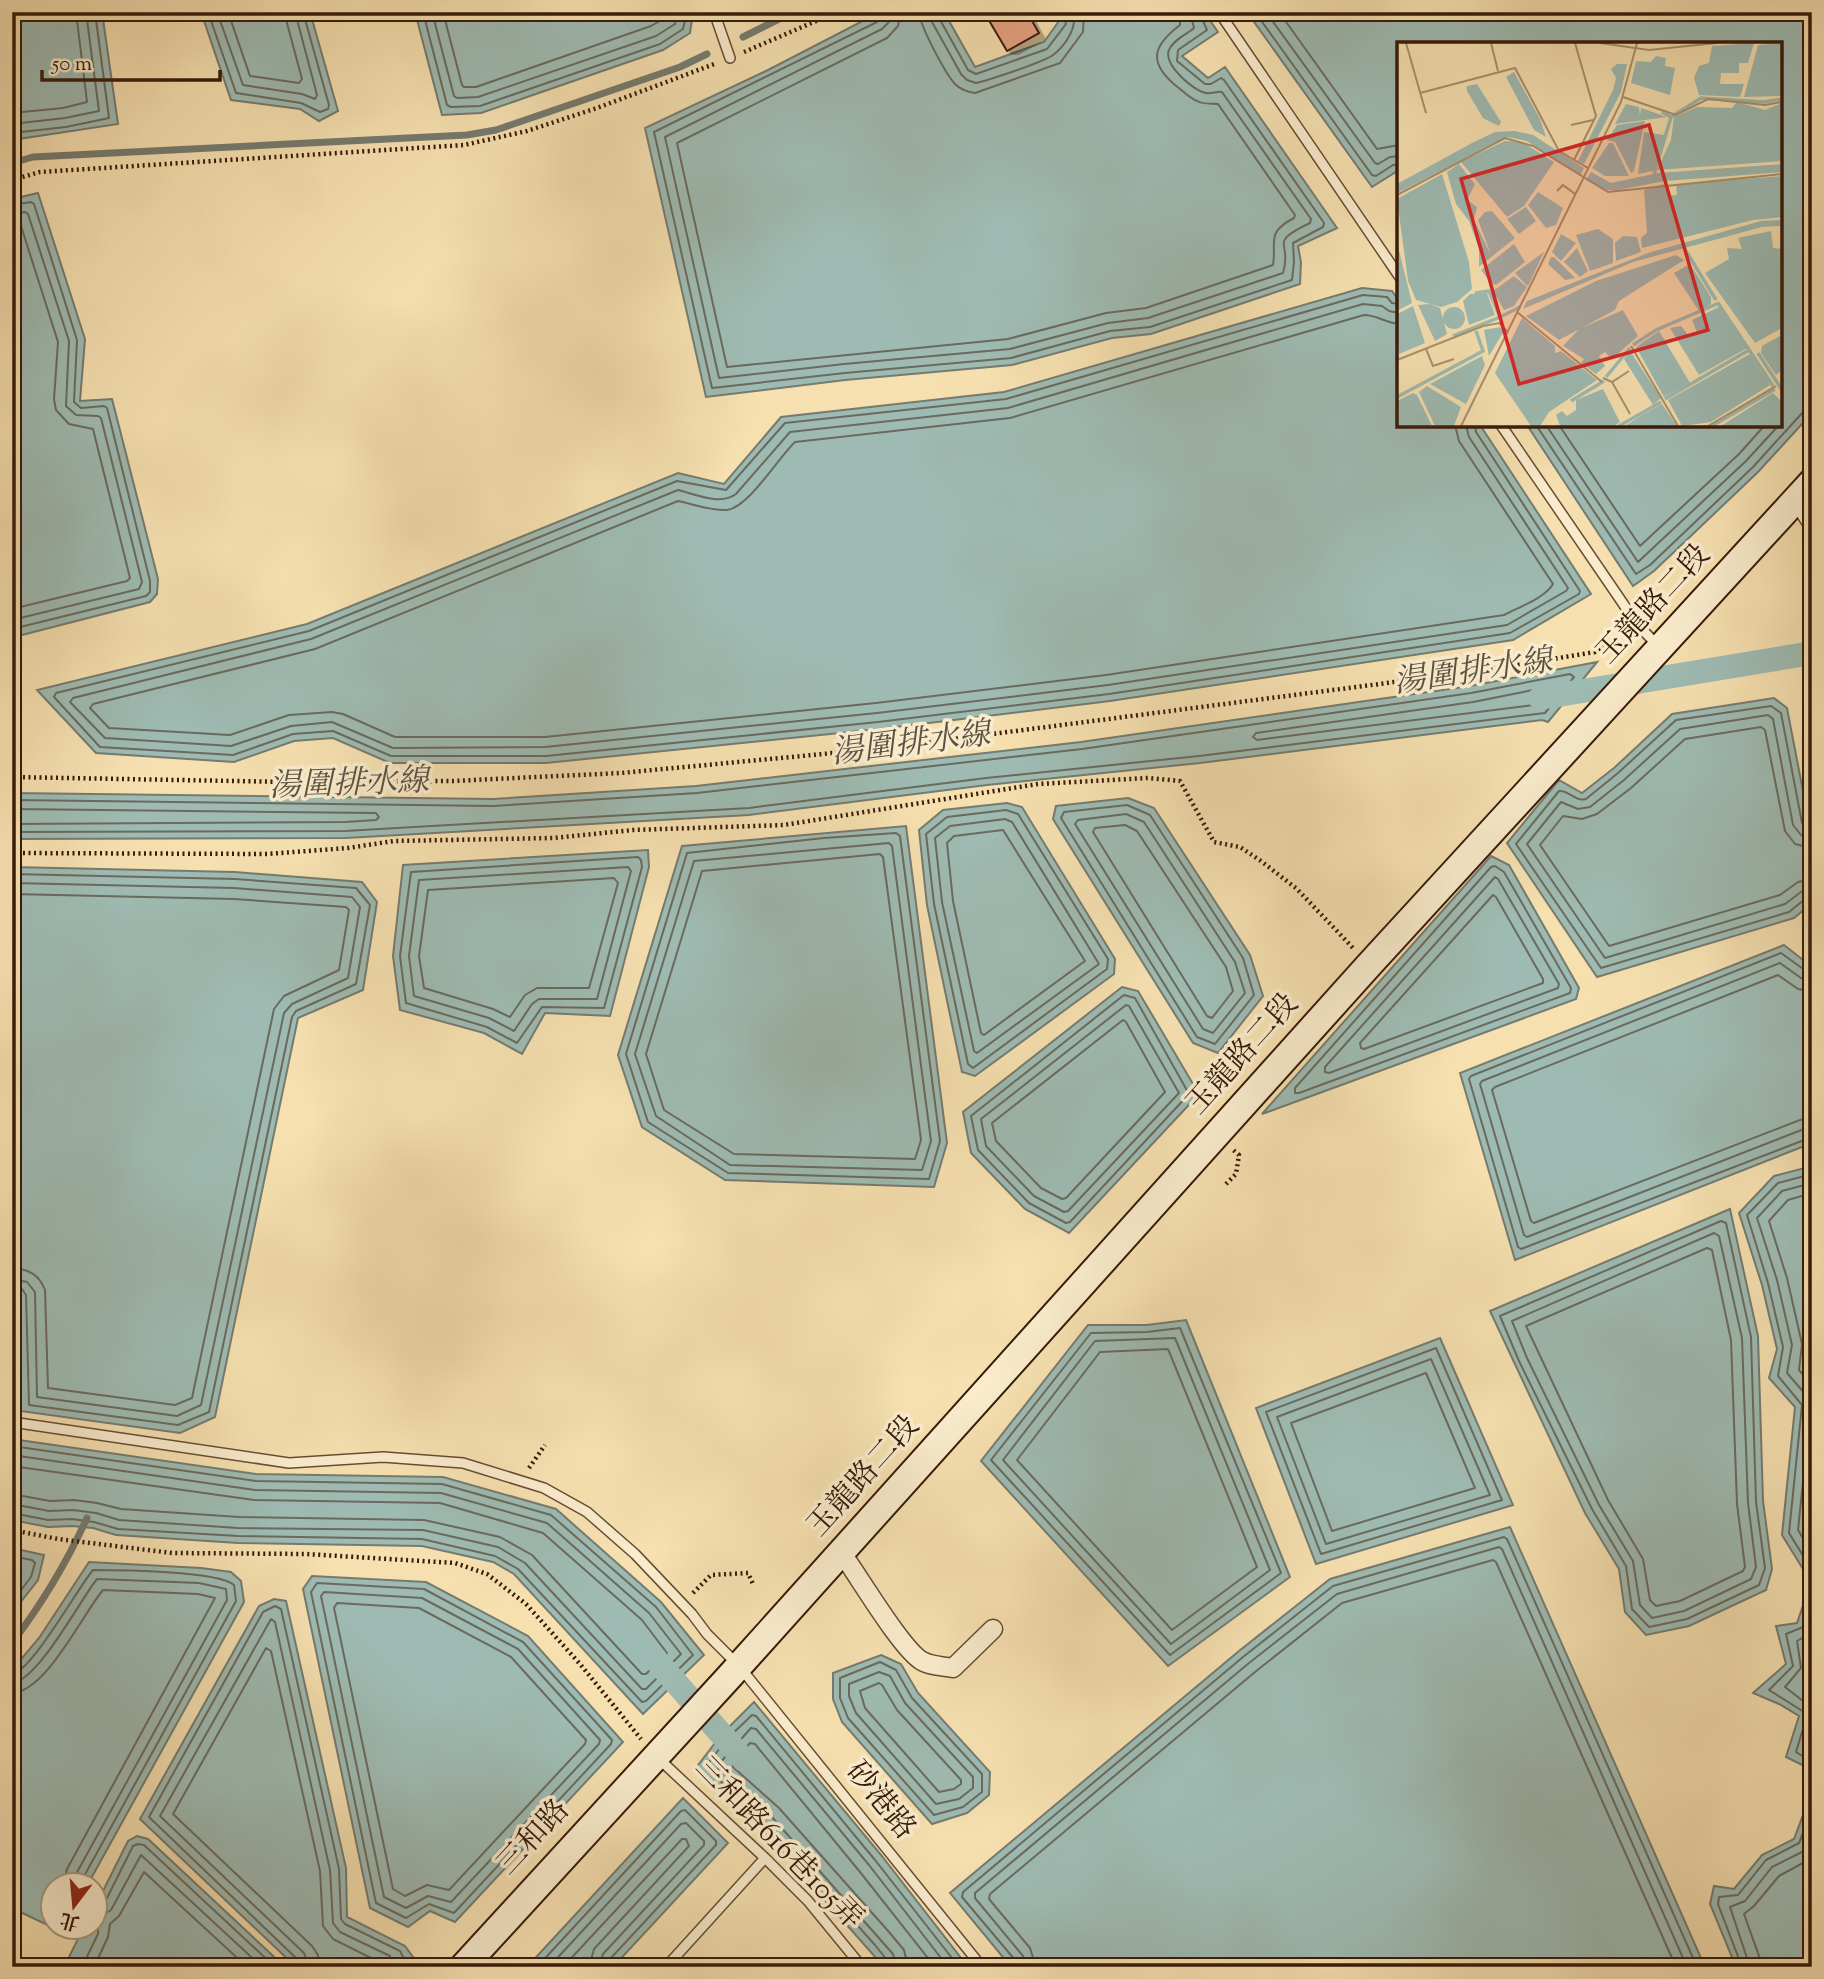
<svg xmlns="http://www.w3.org/2000/svg" width="1824" height="1979" font-family="'Sorts Mill Goudy','Noto Serif TC',serif">
<defs>
<filter id="shadow"><feDropShadow dx="6" dy="6" stdDeviation="0" flood-color="#0004"/></filter>
</defs>
<rect width="100%" height="100%" fill="#f6e0b0"/>
<filter id="stains"><feTurbulence type="fractalNoise" baseFrequency=".00286" numOctaves="4"/><feColorMatrix values="0 0 0 0 .2 0 0 0 0 .09 0 0 0 0 .02 0 0 0 .5 -.17"/></filter>
<radialGradient id="worn" r=".72"><stop offset=".6" stop-color="#630" stop-opacity="0"/><stop offset="1" stop-color="#630" stop-opacity=".3"/></radialGradient>
<!-- water -->
<path fill="#9ebbb3" stroke="#757b6f" stroke-width="2" d="M12,12H102L118,124L12,140Z
M201,12H310L338,111L319,121L300,109L231,100Z
M415,12H693V13L690,33L663,50L481,113L442,115Z
M880,12H944L975,67L1044,42L1059,21L1055,12H1204L1218,32L1182,56L1208,78L1225,67L1337,228L1298,246L1301,262L1300,284L1151,334L1112,338L1012,365L845,380L706,397L645,128L768,70Z
M1247,12H1812V413L1758,472L1654,571L1633,586L1527,425H1780V44H1399V170L1372,187Z
M38,193L85,339L80,401L112,399L158,579L157,594L150,602L22,635L12,636V199Z
M1362,288L1392,291L1399,301V425H1480L1591,594L1513,640L1110,701L879,729L546,763H390L333,738L294,741L234,762L96,753L37,690L307,624L678,473L724,484L781,417L1004,392Z
M1597,662L1548,722L1542,720L1200,763L987,785L749,815L346,838L12,839V793L493,799L696,786L1081,742L1470,686Z
M1774,698L1787,708L1812,838V903L1794,918L1597,977L1507,843L1559,780L1582,793L1614,768L1672,714Z
M1128,798L1154,808L1250,955L1263,996L1218,1053L1193,1043L1053,819L1056,806Z
M1007,803L1022,807L1115,959L1114,974L975,1076L962,1072L927,905L919,830L943,810Z
M906,826L947,1143L934,1187L725,1180L642,1127L618,1055L682,846Z
M648,850L649,867L610,1016L545,1013L522,1054L484,1033L400,1010L393,956L403,865Z
M1491,856L1509,865L1579,988L1576,999L1262,1114Z
M12,867L235,872L362,882L377,902L363,990L298,1018L215,1417L180,1433L20,1411L19,1295L12,1294Z
M1784,945L1812,967V1143L1515,1260L1460,1073Z
M1122,987L1138,991L1199,1094L1069,1233L1025,1209L971,1153L963,1112Z
M1812,1166V1770L1786,1757L1799,1716L1779,1704L1753,1693L1786,1664L1776,1626L1797,1623L1811,1582L1782,1535L1795,1407L1769,1378L1777,1349L1762,1285L1739,1213L1774,1176Z
M1730,1209L1758,1336L1763,1501L1772,1569L1766,1590L1689,1626L1646,1635L1625,1612L1619,1569L1585,1513L1490,1311Z
M1186,1320L1290,1577L1168,1666L981,1461L1088,1325H1147Z
M1440,1338L1513,1505L1316,1564L1256,1408Z
M12,1439L256,1474L443,1477L556,1509L661,1602L704,1655L643,1714L514,1574L493,1562L422,1546L238,1543L116,1535L93,1528L72,1526L48,1527L12,1520Z
M1510,1527L1705,1967H1011L950,1893L1239,1651L1330,1579Z
M12,1548L44,1555L38,1580L12,1613Z
M89,1562L201,1568L231,1572L241,1581L244,1602L88,1884H52V1926L65,1927L62,1932L12,1908V1670L39,1638Z
M312,1576L426,1582L528,1636L623,1742L455,1922L430,1911L408,1927L370,1908L303,1589Z
M274,1599L286,1601L346,1868L347,1917L405,1946L413,1957L405,1967H296L140,1819L259,1606Z
M881,1655L901,1664L918,1693L990,1772L989,1795L967,1813L932,1824L842,1722L833,1699V1673Z
M754,1702L881,1855L968,1967H884L760,1827L695,1769L722,1734Z
M1812,1791V1967H1736L1710,1904L1714,1886L1734,1889L1762,1855L1794,1839Z
M683,1798L728,1843L613,1967H527Z
M137,1836L148,1839L285,1967H64L84,1927L94,1926L95,1907L128,1841Z"/>
<g fill="none" stroke-linecap="round" stroke-linejoin="round">
<!-- shore -->
<path stroke="#6a6a5e" stroke-width="2" d="M208,12L236,93L301,103L320,112L328,109L329,105L303,12
M217,12L243,85L302,94L315,99L317,95L295,12
M228,12L250,76L299,83L302,79L284,12
M423,12L447,105L451,107L480,106L660,44L683,29L687,12
M432,12L454,96L457,98L478,97L656,36L675,24L678,12
M443,12L462,85L464,87H476L651,26L665,18L667,12
M882,12L881,18L877,22L654,132L712,388L845,373L1011,358L1110,331L1150,327L1292,280L1294,262L1293,243L1323,227L1324,223L1224,80L1221,78L1211,84H1205L1177,61L1178,50L1207,30L1199,12
M891,12L889,22L882,29L665,137L719,378L844,364L1010,349L1108,323L1148,318L1283,273C1293,241 1266,244 1310,223L1311,219L1222,92C1217,91 1212,94 1206,93C1193,91 1163,64 1169,50C1173,40 1186,35 1194,28L1190,12
M901,12L898,26L887,38L677,143L727,367L1008,339L1106,313L1146,308L1273,265C1277,242 1265,233 1294,218L1295,215L1218,104C1212,103 1204,105 1197,101C1189,98 1182,90 1175,85C1147,61 1154,45 1180,25V12
M919,12C920,26 945,73 955,84C961,90 967,92 975,93L1060,63L1083,32L1084,12
M930,12L932,22L961,74L967,80L976,83C989,80 1044,62 1053,55C1065,46 1078,27 1073,12
M939,12V18L968,70L976,74L1047,49L1066,24L1063,12
M1255,12L1372,175L1376,176L1393,165H1399
M1266,12L1375,163L1378,164L1390,157L1399,156
M1279,12L1377,149L1399,145
M12,113L63,108L87,102L76,12
M12,124L65,118L99,111L86,12
M12,133L66,127L109,118L95,12
M12,205L31,202L34,204L77,340L74,402L81,408L104,406L107,408L150,581V592L146,596L12,629
M12,214L25,212L28,214L69,341L66,406L76,415L98,416L101,418L142,582L139,589L12,620
M12,224L21,226L58,342L54,399L56,410L69,424L93,429L130,578L127,581L12,609
M1399,304L1392,303L1387,297L1363,295L1006,399L785,423L726,490L677,481L309,631L56,693L54,697L100,747L233,755L293,734L333,731L391,756H546L878,722L1109,694L1510,633L1579,594L1580,591L1476,432L1475,425
M1399,313L1389,311L1382,306L1363,304L1008,408L790,432L736,494C720,506 695,494 678,490L311,639L73,698L70,702L105,738L231,746L291,726L332,722L393,748L545,747L877,713L1108,685L1507,625L1566,591L1568,588L1469,437L1466,425
M1399,324C1386,323 1377,315 1364,315L1010,418L795,442C778,458 749,507 727,510C711,511 693,504 678,501L315,649L93,704L90,708L109,728L230,735L289,715L332,712L343,714L395,737H545L876,703L1106,675L1504,615C1519,607 1545,598 1553,584L1459,441L1455,425
M1536,425L1636,574L1650,565L1753,467L1804,411L1812,409
M1546,425L1638,562L1746,461L1779,425
M1559,425L1640,546L1739,454L1765,425
M1548,687L1551,688L1552,692L1541,704L1257,740L1253,737L1256,733L1473,702Z
M12,800L493,806L697,793L1082,749L1471,693L1570,674L1574,677L1545,713L1199,756L986,778L749,808L345,831L12,832
M1127,805L1150,815L1243,958L1254,995L1215,1044L1197,1037L1061,818L1064,812Z
M12,809L376,813L379,817L376,820L345,822L12,824
M1006,810L1018,814L1108,959L1107,969L973,1068L968,1064L934,904L926,834L947,817Z
M1126,814L1144,822L1235,962L1245,993L1213,1033L1203,1029L1075,824L1078,820Z
M1005,819L1012,822L1099,964L977,1053L974,1051L942,902L935,838L950,826Z
M1125,825L1137,831L1226,967L1233,991L1212,1018L1207,1016L1093,832L1095,828Z
M1812,828L1805,827L1802,823L1781,713L1771,706L1676,720L1618,773L1586,799C1575,802 1569,790 1559,791L1516,844L1601,968L1789,912L1805,899L1812,898
M1003,830L1085,961L984,1035L981,1033L953,901L947,843L954,836Z
M896,833L900,836L940,1141L929,1179L728,1173L648,1122L626,1054L687,853L824,838Z
M1812,837L1801,835L1793,825L1773,719L1768,715L1680,729L1624,780L1590,807L1578,809L1561,802L1527,844L1605,958L1785,904L1801,892L1812,889
M889,843L892,846L931,1141L922,1170L730,1165L656,1116L635,1054L694,861Z
M1812,848L1795,844L1785,831L1765,730L1761,727L1685,739L1631,788L1597,814L1582,819L1563,816L1540,845L1609,946L1780,895L1798,882L1812,879
M880,854L883,857L921,1140L915,1159L734,1154L664,1110L646,1054L702,871Z
M638,857L641,860L642,867L604,1008L542,1007L517,1043L487,1027L406,1003L400,956L411,872Z
M1495,866L1504,872L1571,988L1570,993L1299,1093H1295V1088L1491,867Z
M628,867L631,871L597,999H539L532,1004L514,1031L489,1018L414,996L409,956L419,880Z
M12,874L235,879L356,888L370,905L356,984L296,1011L292,1017L209,1412L178,1425L29,1405L26,1295L22,1289L12,1287
M1495,877L1498,879L1559,984L1558,988L1329,1073L1325,1072V1067Z
M614,878L618,883L589,988H537L525,995L510,1017L493,1009L424,988L419,956L428,890Z
M12,883L234,888L352,897L360,907L348,978L292,1004L284,1013L201,1405L177,1416L37,1397L35,1292L27,1282L12,1279
M12,894L234,899L346,907L349,910L339,970L284,996L274,1009L192,1398L175,1405L48,1388L45,1290C39,1274 28,1269 12,1268
M1493,895L1496,897L1543,979V983L1364,1049L1361,1048L1360,1043Z
M1812,972L1806,971L1781,953L1471,1076L1469,1079L1518,1247L1521,1249L1812,1137
M1812,981L1801,978L1780,963L1482,1081L1480,1084L1524,1235L1527,1237L1804,1129L1812,1128
M1812,991L1798,989L1778,975L1495,1087L1492,1090L1531,1221L1534,1223L1800,1120L1812,1118
M1124,995L1135,998L1189,1094L1070,1222L1066,1223L1029,1203L978,1150L971,1116Z
M1126,1005L1129,1006L1179,1093L1068,1211L1064,1212L1034,1196L986,1146L981,1119Z
M1123,1020L1126,1022L1165,1092L1066,1198L1062,1199L1041,1188L996,1141L992,1123Z
M1812,1174L1778,1183L1747,1215L1768,1283L1783,1347L1778,1376L1802,1405L1789,1533L1812,1570
M1812,1183L1782,1191L1757,1218L1777,1280L1792,1345L1787,1373L1807,1396L1811,1405L1798,1530L1812,1553
M1812,1193L1788,1200L1769,1221L1787,1278L1802,1344L1799,1370L1812,1385
M1721,1221L1726,1223L1751,1337L1756,1502L1765,1568L1759,1585L1687,1619L1649,1627L1632,1609L1626,1566L1592,1509L1519,1361L1500,1316Z
M1714,1233L1719,1236L1742,1338L1748,1503L1756,1567L1751,1579L1684,1611L1652,1618L1640,1605L1633,1561L1599,1505L1527,1358L1512,1321Z
M1707,1248L1712,1250L1731,1340L1737,1504L1745,1567L1743,1571L1680,1601L1656,1606L1650,1600L1643,1559L1608,1500L1526,1326Z
M1180,1328L1281,1573L1170,1655L991,1460L1091,1333L1147,1332Z
M1175,1338L1270,1570L1171,1644L1003,1460L1095,1341Z
M1436,1348L1502,1500L1321,1554L1266,1412Z
M1168,1349L1257,1567L1172,1630L1017,1460L1100,1352Z
M1431,1359L1490,1495L1326,1544L1277,1417Z
M1426,1373L1475,1488L1332,1531L1291,1423Z
M12,1446L256,1481L442,1484L551,1515L656,1607L693,1655L646,1701L642,1702L518,1569L495,1556L422,1539L238,1536L118,1529L94,1522L72,1519L48,1520L12,1513
M12,1455L255,1490L441,1493L547,1523L649,1613L681,1654L646,1689H642L525,1563L498,1547L423,1530L238,1528L119,1520L96,1513L73,1510L49,1511L12,1504
M12,1466L254,1500L440,1503L543,1533L642,1620L667,1653L646,1674H642L532,1555L500,1537L424,1520L239,1517L121,1509L97,1503L74,1500L50,1501L12,1494
M12,1556L32,1560L35,1563L31,1577L12,1602
M317,1583L424,1589L523,1642L612,1740L611,1744L454,1913L429,1904L406,1918L376,1903L311,1592Z
M324,1592L422,1598L518,1649L600,1740L599,1744L451,1902L428,1896L406,1908L384,1897L321,1596Z
M1812,1601L1803,1627L1786,1634L1793,1666L1769,1690L1804,1712L1806,1719L1796,1752L1812,1762
M337,1603L419,1608L511,1657L586,1740L585,1744L449,1890L427,1885L405,1896L393,1889L334,1608Z
M1812,1629L1806,1636L1797,1641L1801,1668L1785,1687L1812,1708
M880,1662L896,1670L912,1698L982,1774V1792L963,1807L934,1815L848,1718L840,1698V1678Z
M879,1672L890,1676L905,1703L973,1777V1788L959,1799L936,1804L856,1713L849,1696V1684Z
M12,1674C32,1671 77,1589 93,1570C118,1570 219,1571 234,1585L236,1601L83,1878V1884
M12,1683C38,1681 80,1600 97,1579L199,1583L226,1589L227,1600L76,1874L74,1884
M879,1683L882,1685L897,1710L961,1780V1784L954,1789L939,1792L865,1708L860,1691Z
M12,1693C46,1692 82,1615 103,1590L198,1594L215,1598L67,1869L63,1884
M94,1908L104,1904L133,1846L138,1844L144,1845L275,1967
M82,1967L98,1934V1918L111,1910L141,1855L262,1967
M94,1967L108,1937L110,1924L119,1916L144,1872L247,1967
M300,1967L297,1959L149,1817L263,1612L275,1606L281,1609L339,1869L341,1919L345,1924L400,1951L403,1957L400,1967
M309,1967L304,1953L160,1816L271,1619L275,1622L330,1870L333,1923L340,1932L390,1956L391,1967
M319,1967L318,1955L312,1946L173,1814L266,1648L271,1651L320,1871L323,1926L333,1939L379,1962L381,1967
M537,1967L681,1811L685,1810L716,1841V1845L610,1959L608,1967
M549,1967L681,1824L686,1823L704,1841V1845L603,1954L599,1967
M563,1967L682,1839H686L689,1846L594,1949L589,1967
M889,1967L887,1960L875,1945L765,1822L707,1769V1765L727,1739L752,1715L756,1716L875,1860L959,1967
M897,1967L893,1954L771,1816L718,1768L719,1764L751,1728L756,1729L869,1865L948,1967
M908,1967L904,1950L889,1932L779,1808L733,1767V1763L750,1743L755,1744L860,1872L935,1967
M1016,1967L1015,1960L962,1897L963,1892L1243,1657L1333,1586L1504,1537L1507,1539L1697,1967
M1025,1967L1023,1956L975,1898V1893L1249,1663L1337,1594L1499,1547L1502,1549L1687,1967
M1036,1967L1030,1948L989,1899L990,1894L1255,1672L1342,1603L1493,1560L1496,1562L1676,1967
M1742,1967L1718,1904L1719,1897L1738,1895L1766,1860L1799,1843L1812,1811
M1750,1967L1730,1907L1745,1901L1772,1867L1804,1851L1812,1836
M1761,1967L1759,1956L1744,1914L1754,1906L1779,1876L1812,1858"/>
<!-- stream -->
<path stroke="#757b6f" stroke-width="7" d="M743,37L793,12
M12,163L33,157L467,135L496,130L680,67L707,54
M12,1643C41,1605 67,1562 87,1518"/>
<!-- canal -->
<path stroke="#9ebbb3" stroke-width="24" d="M1540,698L1812,653
M655,1659L744,1760"/>
</g>
<!-- building -->
<path fill="#e7a281" stroke="#371a08" stroke-width="2" filter="url(#shadow)" d="M984,12H1027L1039,33L1007,51Z"/>
<g fill="none" stroke-linecap="round" stroke-linejoin="round">
<!-- service casing -->
<g stroke="#674c32" stroke-width="12">
<path id="service" d="M714,12L730,58
M1219,12L1399,276
M1501,425L1637,624L1659,647
M1796,506L1812,531
M12,1422L289,1463L383,1457L463,1463L544,1488L587,1512L635,1554L692,1614L707,1634L739,1666L982,1967
M658,1758L765,1858L808,1901L862,1967
M666,1967L765,1858"/>
</g>
<!-- minor casing -->
<g stroke="#674c32" stroke-width="21">
<path id="minor" d="M841,1552C858,1575 902,1650 922,1661C930,1666 943,1666 953,1668L993,1629"/>
</g>
<!-- secondary casing -->
<g stroke="#371a08" stroke-width="30">
<path id="secondary" d="M463,1967L729,1677L1369,965L1812,482"/>
</g>
<!-- path -->
<path stroke="#371a08" stroke-width="4.5" stroke-dasharray="2 3.5" stroke-linecap="butt" d="M744,52L837,12
M12,180L40,172L464,145L527,131L597,108L717,63
M12,777L289,782L452,781L621,773L876,749L1480,671L1595,652L1625,632
M12,853L267,854L348,848L394,841L553,838L633,830L784,825L1038,784L1148,778L1180,781L1214,842L1240,847L1261,861L1297,889L1354,949
M1226,1184L1236,1174L1239,1155L1232,1149
M529,1468L545,1445
M12,1530L58,1539L172,1553L306,1554L455,1563L487,1574L526,1604L580,1664L641,1739
M693,1593L711,1575L748,1573L753,1584"/>
<!-- service -->
<use href="#service" stroke="#f9ebcc" stroke-width="9"/>
<!-- minor -->
<use href="#minor" stroke="#f9ebcc" stroke-width="18"/>
<!-- secondary -->
<use href="#secondary" stroke="#f9ebcc" stroke-width="26"/>
</g>
<g text-anchor="middle" dominant-baseline="central" stroke-width="7" stroke-linejoin="round" paint-order="stroke">
<!-- street labels -->
<g font-size="30" fill="#371a08" stroke="#f9ebcc">
<text transform="translate(1654 605) rotate(-47)">玉龍路二段</text>
<text transform="translate(1243 1055) rotate(-48)">玉龍路二段</text>
<text transform="translate(864 1477) rotate(-48)">玉龍路二段</text>
<text transform="translate(880 1801) rotate(51)">砂港路</text>
<text transform="translate(534 1838) rotate(-47)">三和路</text>
<text transform="translate(778 1844) rotate(46)">三和路616巷105弄</text>
</g>
<!-- water labels -->
<g font-size="32" font-style="italic" fill="#5b5244" stroke="#f9ebcc">
<text transform="translate(1473 673) rotate(-8)">湯圍排水線</text>
<text transform="translate(911 745) rotate(-7)">湯圍排水線</text>
<text transform="translate(349 785) rotate(-2)">湯圍排水線</text>
</g>
</g>
<!-- overview -->
<g transform="translate(1397 42)">
<rect width="385" height="385" fill="#f6e0b0"/>
<path d="M357,1L351,21H342V31H324L323,42H347L343,55L302,53L297,36L302,24L312,21L315,4ZM385,1V54L347,55L361,3ZM259,14L269,16L268,24L278,26L273,53L234,41L239,19L254,20ZM220,22H230L224,50L187,122L181,119L216,48L219,36L214,27ZM117,30L143,77L149,95L137,88L109,35ZM80,42L104,80L102,84L86,76L70,49V44ZM340,60L368,68L385,61V119L260,128L274,98L277,75L300,65L335,66ZM229,62L242,65L243,74L244,66L270,75L218,82ZM248,79L237,129L234,131L218,100L210,98L220,83ZM118,89L136,93L187,126L183,134L130,99L111,95L0,151V142L75,101L98,90ZM247,90L267,93L265,104L256,129L241,132ZM108,99L125,100L157,120L127,164L110,175L64,120ZM212,101H216L232,134H208L195,126ZM62,122L78,142L70,158L80,165L77,178L94,213L81,178L88,170L95,169L118,196L82,225V206L72,179L59,162L50,130ZM385,122V130L268,139L221,148H209L189,138L194,130L214,141L261,131ZM45,132L72,220L75,247L60,260L44,265L19,258L11,239L0,157ZM385,134V175L356,178L245,206L244,196L250,191L247,148L267,142L271,154L280,153L279,142ZM141,150L166,166L159,183L149,186L131,163ZM129,165L139,179L122,192L110,177ZM385,178V184L365,185L236,220L126,267L130,259L251,211L364,179ZM201,187L216,197V221L193,229L179,193ZM374,189L376,206L385,207V286L358,301L308,231L332,217L330,206L345,207L341,196ZM164,192L179,201L164,219L155,210ZM226,194L240,195L244,210L219,219L218,201ZM0,200L15,261L0,269ZM117,202L128,220L99,243L94,241L84,228ZM180,206L191,229L183,235L167,220ZM147,210L131,244L129,243L118,231ZM279,213L287,218L222,259L218,268L162,298L129,274L199,239ZM154,215H157L178,236L168,238L151,222ZM293,222L314,255V262L302,269L277,231ZM117,234L130,245L117,264L107,268L96,249ZM90,251L98,273L72,283L66,259L73,252ZM33,262L43,266L50,292L38,299L21,263ZM16,264L28,301L2,312L0,272ZM46 276a11 11 0 1 1 22 0a11 11 0 1 1-22 0ZM322,265L350,306L302,333L273,286L284,284L292,294L300,290L295,278ZM226,268L241,294L215,317L208,310L202,314L208,324L199,332L184,321L187,317L166,304L182,287ZM125,276L158,304V311L164,309L200,338L152,370L143,384H134L98,331ZM103,285L107,289L92,314L87,288ZM262,289L293,341L267,355L239,305ZM385,293V328L379,333L364,311L365,304ZM233,309L264,356L256,363L227,317ZM353,312L373,343L314,380L285,384L271,358ZM85,314L88,323L69,362L33,342ZM30,344L64,365L57,384H38L22,350ZM206,347L223,380L217,384H163L159,373L165,369L170,374L179,368V358ZM16,351L20,353L35,384H0V359ZM376,351L385,360V384H324ZM265,362L280,384H228L245,373Z" fill="#9ebbb3"/>
<path fill="none" stroke="#9ebbb3" stroke-width="3.5" d="M274,75L304,56L367,60L385,57M257,132L274,75L265,70M289,209L319,258M321,261L376,344M103,275L123,265M56,294L103,275L92,249L78,251M236,303L259,288L322,261M361,311L385,348M209,335L233,306M0,355L86,309L79,289M268,357L352,308M174,359L207,339M222,384L264,360M315,384L378,347"/>
<path fill="none" stroke="#aa916d" stroke-width="2" d="M9,1L29,71M94,1L101,29M203,1L252,8L320,1M23,51L118,26L162,109L191,126M226,55L279,73L311,57L368,63L385,60M174,83L196,78M177,118L199,74L178,1M160,149L166,143L178,152M0,153L108,96L136,104L211,150L385,132M120,270L205,340M234,304L281,384M29,307L36,324L57,317M0,318L86,284L102,281L110,289M206,336L215,340L232,329M215,340L233,372M64,384L224,60L240,1M311,384L379,344"/>
<path fill="#d62828" fill-opacity="0.15" stroke="#d62828" stroke-width="3.5" d="M252,83L311,288L122,342L64,137Z"/>
<rect width="385" height="385" fill="none" stroke="#371a08" stroke-width="3.5"/>
</g>
<!-- margin -->
<rect width="1824" height="1979" fill="none" stroke="#f6e0b0" stroke-width="42"/>
<rect x="14" y="14" width="1796" height="1951" fill="none" stroke="#371a08" stroke-width="3.5"/>
<rect x="21" y="21" width="1782" height="1937" fill="none" stroke="#371a08" stroke-width="2"/>
<!-- north arrow -->
<g transform="translate(74 1906) rotate(196)"><circle r="33" fill="#f9ebcc" stroke="#ab977e" stroke-width="2"/>
<path d="M0-5L12 26L0 18L-12 26Z" fill="#8f2418"/>
<text y="-10" font-size="19" font-weight="bold" text-anchor="middle" fill="#371a08">北</text>
</g>
<!-- scale -->
<path d="M42 70v10h178v-10" fill="none" stroke="#371a08" stroke-width="3.5"/>
<text x="52" y="70" font-size="21" fill="#371a08" stroke="#f9ebcc" stroke-width="5" paint-order="stroke">50 m</text>
<rect width="100%" height="100%" filter="url(#stains)"/>
<rect width="100%" height="100%" fill="url(#worn)"/>
</svg>
